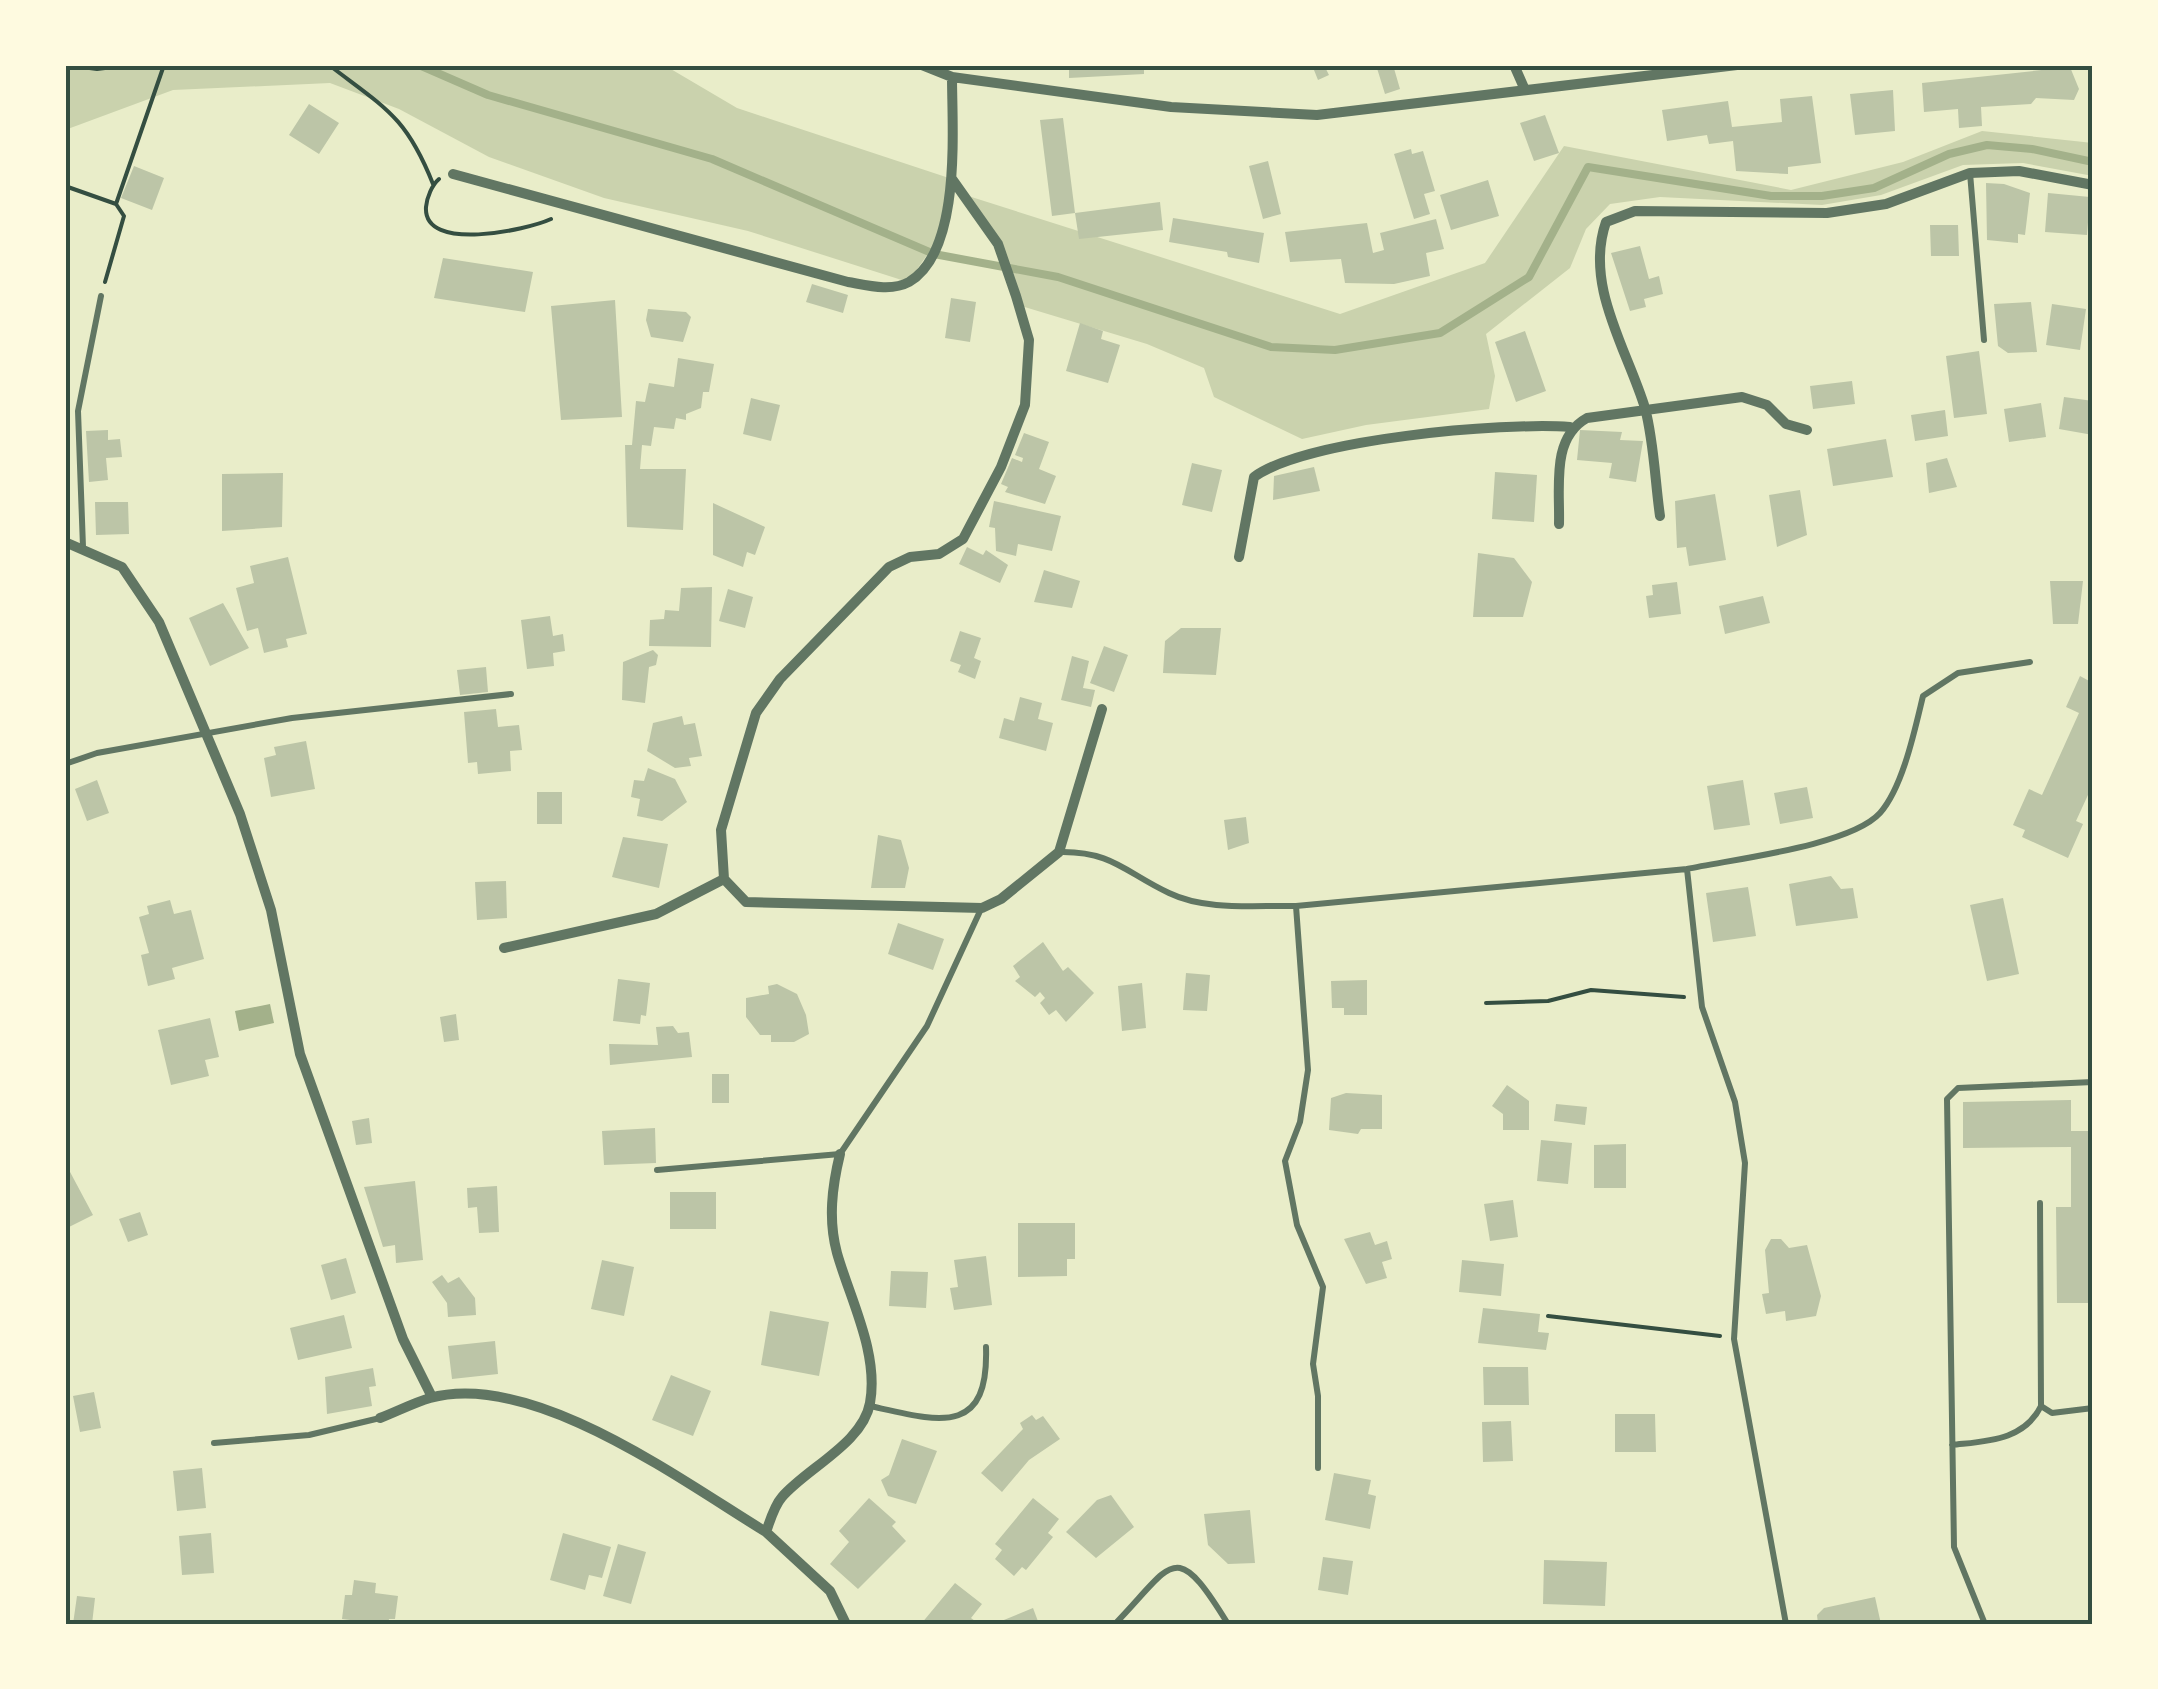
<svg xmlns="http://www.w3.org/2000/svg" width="2158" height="1689" font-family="Inter,sans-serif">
<rect width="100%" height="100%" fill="#e9edc9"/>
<!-- green -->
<path fill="#cad2ad" d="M65,65H664L737,108L952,179L939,238L908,282L748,231L604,198L489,157L399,109L330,83L173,90L65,130Z
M1982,131L2093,143V176L2023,163L1963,165L1881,195L1822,205L1660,197L1610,204L1586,229L1570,268L1486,334L1495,376L1489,409L1366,425L1302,439L1214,397L1204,368L1147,344L1018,305L998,244L962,194L1340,314L1485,263L1564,146L1791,190L1903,162Z"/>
<!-- water -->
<path fill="#a3b18a" d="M270,1004L274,1023L239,1031L235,1011Z"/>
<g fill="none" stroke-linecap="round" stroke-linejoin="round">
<!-- stream -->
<path stroke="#a3b18a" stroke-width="8" d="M419,65L488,95L712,159L934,254L1058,277L1271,347L1335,350L1440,333L1529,277L1588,167L1771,196H1822L1874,188L1949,154L1987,145L2032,149L2093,162"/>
</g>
<!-- building -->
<path fill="#bcc5a7" d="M1069,65H1144V74L1069,78Z
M1312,65H1324L1329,75L1318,80Z
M1376,65H1393L1400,89L1385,94Z
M2070,67L2079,89L2074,100L2036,98L2031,104L1981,107L1982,126L1959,128L1958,109L1924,112L1922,83Z
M1893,90L1895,131L1855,135L1850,94Z
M1812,96L1821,163L1788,167V174L1736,171L1733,141L1709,144L1707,135L1667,141L1662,110L1728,101L1732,127L1782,122L1780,99Z
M309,104L339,123L319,154L289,135Z
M1545,115L1559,153L1534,161L1520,123Z
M1063,118L1075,213L1160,202L1163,230L1079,239L1075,213L1052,216L1040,120Z
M1411,149L1412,154L1423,151L1435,191L1424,194L1430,214L1414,219L1394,154Z
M1268,161L1281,214L1263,219L1249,166Z
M134,166L164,178L152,210L121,198Z
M1488,180L1499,216L1451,230L1440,195Z
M1986,183L2004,184L2030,193L2025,235L2018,234V243L1987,240Z
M2048,193L2090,197L2087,235L2045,232Z
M1173,218L1264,233L1259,263L1228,257L1227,252L1169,242Z
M1436,219L1444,249L1426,253L1430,276L1394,284L1345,283L1341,259L1290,262L1285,232L1367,223L1373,253L1384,250L1380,233Z
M1930,225H1958L1959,256H1931Z
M1640,246L1649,279L1659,276L1663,294L1644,299L1646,307L1630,311L1611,253Z
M443,258L533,272L525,312L434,298Z
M812,284L848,295L843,313L806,302Z
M951,298L976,302L970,342L945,338Z
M615,300L622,417L561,420L551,306Z
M2031,302L2037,352L2008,353L1998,346L1994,304Z
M2052,304L2086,309L2080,350L2046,345Z
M648,309L686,312L691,317L683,342L651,337L646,320Z
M1080,323L1103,331L1101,339L1120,345L1108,383L1066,371Z
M1525,331L1546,391L1516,402L1495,342Z
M1979,351L1987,414L1954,418L1946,356Z
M678,358L714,364L709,392H703L701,408L686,414V420L676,418L674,429L654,427L651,446L642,445L640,469H686L683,530L627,527L625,445H632L636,401L645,402L649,383L674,387Z
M1852,381L1855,404L1813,409L1810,386Z
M2064,397L2093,401V435L2059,429Z
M751,398L780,405L771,441L743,434Z
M2041,403L2046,437L2009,442L2004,409Z
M1945,410L1948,436L1915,441L1911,415Z
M108,430V440L120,439L122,457L106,458L108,480L89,482L86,431Z
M1580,430L1622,432L1620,440L1643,441L1636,482L1609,478L1612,463L1577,460Z
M1024,433L1049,442L1039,469L1056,476L1045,504L1005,492L1008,487L1001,484L1012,458L1022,462L1023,458L1015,455Z
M1886,439L1893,477L1833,486L1827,449Z
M1947,458L1957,487L1929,493L1926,463Z
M1192,463L1222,470L1212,512L1182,505Z
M1314,467L1320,491L1273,500L1274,476Z
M1495,472L1537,475L1534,522L1492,519Z
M283,473L282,527L222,531V474Z
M1800,490L1807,535L1777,547L1769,495Z
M1715,494L1726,560L1689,566L1686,547L1677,548L1675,501Z
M994,501L1061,516L1052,551L1018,544L1016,556L996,551L995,528L989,527Z
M95,502H128L129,534L96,535Z
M713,503L765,527L755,555L747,552L743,567L713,555Z
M967,547L983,555L986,550L1008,565L1000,583L959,564Z
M1478,553L1514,558L1532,582L1523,617H1473Z
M288,557L307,634L286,639L288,647L264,653L258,628L247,631L236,588L254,583L250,566Z
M1044,570L1080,581L1072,608L1034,602Z
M2050,581H2083L2078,624H2053Z
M1677,582L1681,614L1649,618L1646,596L1653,595L1652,585Z
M712,587L711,647L649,646L650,620L664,619L665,610L679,611L681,588Z
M728,589L753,597L745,628L719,621Z
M1763,596L1770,623L1725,634L1719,606Z
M223,603L249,648L210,666L189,618Z
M550,616L553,636L563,634L565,651L553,653L554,666L527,669L521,620Z
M1181,628H1221L1216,675L1163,673L1165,641Z
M960,631L981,638L974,658L981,661L975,679L958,672L961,665L950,661Z
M1104,646L1128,655L1114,692L1090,683Z
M653,650L658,655L656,665L649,667L645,703L622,700L623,662Z
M1072,656L1089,661L1083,688L1095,690L1091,707L1061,700Z
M486,667L488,692L460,695L457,670Z
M2080,676L2093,683V784L2076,821L2083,824L2068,858L2022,837L2025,830L2013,825L2029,789L2042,795L2079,713L2066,707Z
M1020,697L1042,703L1038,719L1053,723L1046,751L999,738L1004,718L1014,721Z
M496,709L498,727L519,725L522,750L510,751L511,771L478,774L477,762L468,763L464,712Z
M682,716L684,725L695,723L702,756L689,758L691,766L675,768L647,751L653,723Z
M306,741L315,789L271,797L264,758L276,755L274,747Z
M648,768L675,779L687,802L662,821L637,816L640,799L631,797L634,780L644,781Z
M97,780L109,813L87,821L75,789Z
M1743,780L1750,825L1714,830L1707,786Z
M1807,787L1813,818L1780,824L1774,793Z
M537,792H562V824H537Z
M1246,817L1249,843L1228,850L1224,820Z
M878,835L901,840L909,868L905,888H871Z
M623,837L668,844L659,888L612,877Z
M1831,876L1841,889L1853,888L1858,918L1796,926L1789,884Z
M506,881L507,918L477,920L475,882Z
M1748,887L1756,936L1713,942L1706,893Z
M2003,898L2019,974L1987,981L1970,905Z
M170,900L174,914L191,910L204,959L172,968L175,979L148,986L141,955L149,953L139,917L149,914L147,906Z
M898,923L944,939L933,970L888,954Z
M1043,942L1063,971L1068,967L1094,993L1066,1022L1056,1010L1049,1015L1040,1003L1045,998L1040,992L1035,997L1015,981L1020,977L1013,966Z
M1186,973L1210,975L1207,1011L1183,1010Z
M618,979L650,983L646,1016L641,1015L640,1024L613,1021Z
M1367,980V1015H1344V1008H1332L1331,981Z
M1142,983L1146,1028L1122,1031L1118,986Z
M777,984L797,994L806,1015L809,1034L794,1042H771V1035H760L746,1017V998L769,994L768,986Z
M456,1014L459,1040L444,1042L440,1017Z
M210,1018L219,1057L205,1060L209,1076L171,1085L158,1030Z
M673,1026L678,1033L689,1032L692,1057L610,1065L609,1044L658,1045L656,1027Z
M712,1074H729V1103H712Z
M1507,1085L1529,1101V1130H1503V1114L1492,1106Z
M1346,1093L1382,1095V1129H1361L1358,1134L1329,1130L1331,1098Z
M2071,1100V1131H2093V1303H2057L2056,1207H2071V1147L1963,1148V1102Z
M1556,1104L1587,1107L1585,1125L1554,1121Z
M369,1118L372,1143L356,1145L352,1121Z
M655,1128L656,1163L604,1165L602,1131Z
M1541,1140L1572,1143L1568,1184L1537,1181Z
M1626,1144V1188H1594V1145Z
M69,1170L93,1215L65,1229V1172Z
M415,1181L423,1260L396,1263L395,1245L383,1247L364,1187Z
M497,1186L499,1232L479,1233L477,1207L468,1208L467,1188Z
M670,1192H716V1229H670Z
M1513,1200L1518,1237L1490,1241L1484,1204Z
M140,1212L148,1235L128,1242L119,1219Z
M1018,1223H1075V1259H1067V1276L1018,1277Z
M1370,1232L1375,1245L1387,1241L1392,1259L1382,1262L1387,1278L1366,1284L1344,1239Z
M1771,1239H1781L1789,1248L1807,1245L1821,1296L1816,1316L1786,1321L1785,1311L1766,1314L1762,1294L1769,1293L1765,1250Z
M986,1256L992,1305L954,1310L950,1288L958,1287L954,1260Z
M346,1258L356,1293L331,1300L321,1265Z
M602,1260L634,1267L624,1316L591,1309Z
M1462,1260L1504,1264L1501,1296L1459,1292Z
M891,1271L928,1272L926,1308L889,1306Z
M442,1275L448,1283L459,1277L475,1298L476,1315L448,1317L447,1303L432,1282Z
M1483,1308L1540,1314L1538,1332L1549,1333L1546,1350L1478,1343Z
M770,1311L829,1322L819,1376L761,1365Z
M344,1315L352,1348L298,1360L290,1328Z
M495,1341L498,1374L452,1379L448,1346Z
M1483,1367H1528L1529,1405H1484Z
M373,1368L376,1386L369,1387L372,1406L327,1414L325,1377Z
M671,1375L711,1391L693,1436L652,1420Z
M94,1392L101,1428L80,1432L73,1396Z
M1615,1414H1655L1656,1452H1615Z
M1032,1415L1036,1420L1043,1416L1060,1439L1029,1460L1002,1492L981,1473L1023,1429L1020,1423Z
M1511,1421L1513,1461L1483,1462L1482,1422Z
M902,1439L937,1451L916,1504L888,1496L881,1480L889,1475Z
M202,1468L206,1508L177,1511L173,1471Z
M1334,1473L1371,1480L1368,1494L1376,1496L1370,1529L1325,1520Z
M1111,1495L1134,1527L1096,1558L1066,1532L1097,1500Z
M869,1498L896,1522L892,1526L906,1541L858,1589L830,1564L849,1542L839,1531Z
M1033,1498L1059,1519L1048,1533L1053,1537L1026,1570L1022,1567L1014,1576L995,1559L1002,1550L995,1544Z
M1250,1510L1255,1563L1228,1564L1208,1545L1204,1514Z
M211,1533L214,1573L182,1575L179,1536Z
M563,1533L611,1547L602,1578L589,1575L585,1590L550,1580Z
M618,1544L646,1552L631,1604L603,1596Z
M1323,1557L1353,1561L1348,1595L1318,1590Z
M1544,1560L1607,1562L1605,1606L1543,1604Z
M354,1580L376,1583L375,1593L398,1596L395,1619H389L388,1624H350V1620L342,1619L345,1595H352Z
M955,1583L982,1604L971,1618L979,1624H921Z
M77,1596L95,1598L92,1624H73Z
M1875,1597L1881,1624H1818L1817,1615L1824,1608Z
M1033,1608L1039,1624H994Z"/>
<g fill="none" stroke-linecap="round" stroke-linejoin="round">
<!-- path -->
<path stroke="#344e41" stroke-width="4" d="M67,65L97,69L129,65
M329,65C385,108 406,116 433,184
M439,179C432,185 427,197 426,207C423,253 527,230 551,219
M65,186L116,204
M105,282L124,216L116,204L164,65
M1486,1003L1548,1001L1591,990L1684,997
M1548,1316L1720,1336"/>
<!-- service -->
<path stroke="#617663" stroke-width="6" d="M1970,173L1984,340
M83,547L78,411L101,296
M65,764L97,753L292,718L511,694
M1060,852C1112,851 1126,873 1169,893C1206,911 1255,905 1295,906
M1687,869C1733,859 1850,846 1880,813C1903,787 1915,729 1923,696L1958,673L2030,662
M657,1170L840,1154L927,1026L981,909
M870,1406C938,1421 989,1438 986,1347
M2041,1406L2052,1413L2093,1408
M214,1443L309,1435L380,1418
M1952,1445C1986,1441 2024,1441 2041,1406L2040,1203
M1318,1468V1396L1313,1364L1323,1287L1297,1225L1285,1161L1300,1122L1308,1070L1296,906L1687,869L1702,1007L1735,1102L1745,1163L1734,1339L1786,1624
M1115,1624C1174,1563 1174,1536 1228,1624
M1985,1624L1954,1547L1947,1099L1958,1088L2093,1082"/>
<!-- minor -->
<path stroke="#617663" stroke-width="10" d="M922,65L952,77L1171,107L1317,115L1737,65
M1514,65L1525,90
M453,174L848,282C866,285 891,292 909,282C962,251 952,129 952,77
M952,179L998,244L1016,296L1029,340L1025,405L1001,467L963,539L939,554L910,557L889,567L780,679L756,713L721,830L724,879L746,902L982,908L1001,899L1059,852L1102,709
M1660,516C1655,481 1654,442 1645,408C1627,349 1584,285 1606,222L1635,211L1827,213L1886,204L1970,173L2019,171L2093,185
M1559,524C1560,486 1551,438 1587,418L1742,397L1767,405L1786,424L1807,430
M65,542L122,567L159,622L240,814L271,910L300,1054L403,1339L432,1397
M1239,557L1254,477C1306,439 1503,422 1570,427
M504,948L656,914L724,879
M840,1154C832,1187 828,1220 837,1253C850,1299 879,1353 870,1403C863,1443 807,1468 782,1497C774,1506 770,1521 766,1532L830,1591L846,1624
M380,1418C396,1412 413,1403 430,1398C533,1370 682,1481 766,1532"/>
</g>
<!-- border -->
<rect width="2158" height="1689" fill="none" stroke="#fefae0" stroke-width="135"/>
<rect x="68" y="68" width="2022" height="1554" fill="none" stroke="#344e41" stroke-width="4"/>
</svg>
